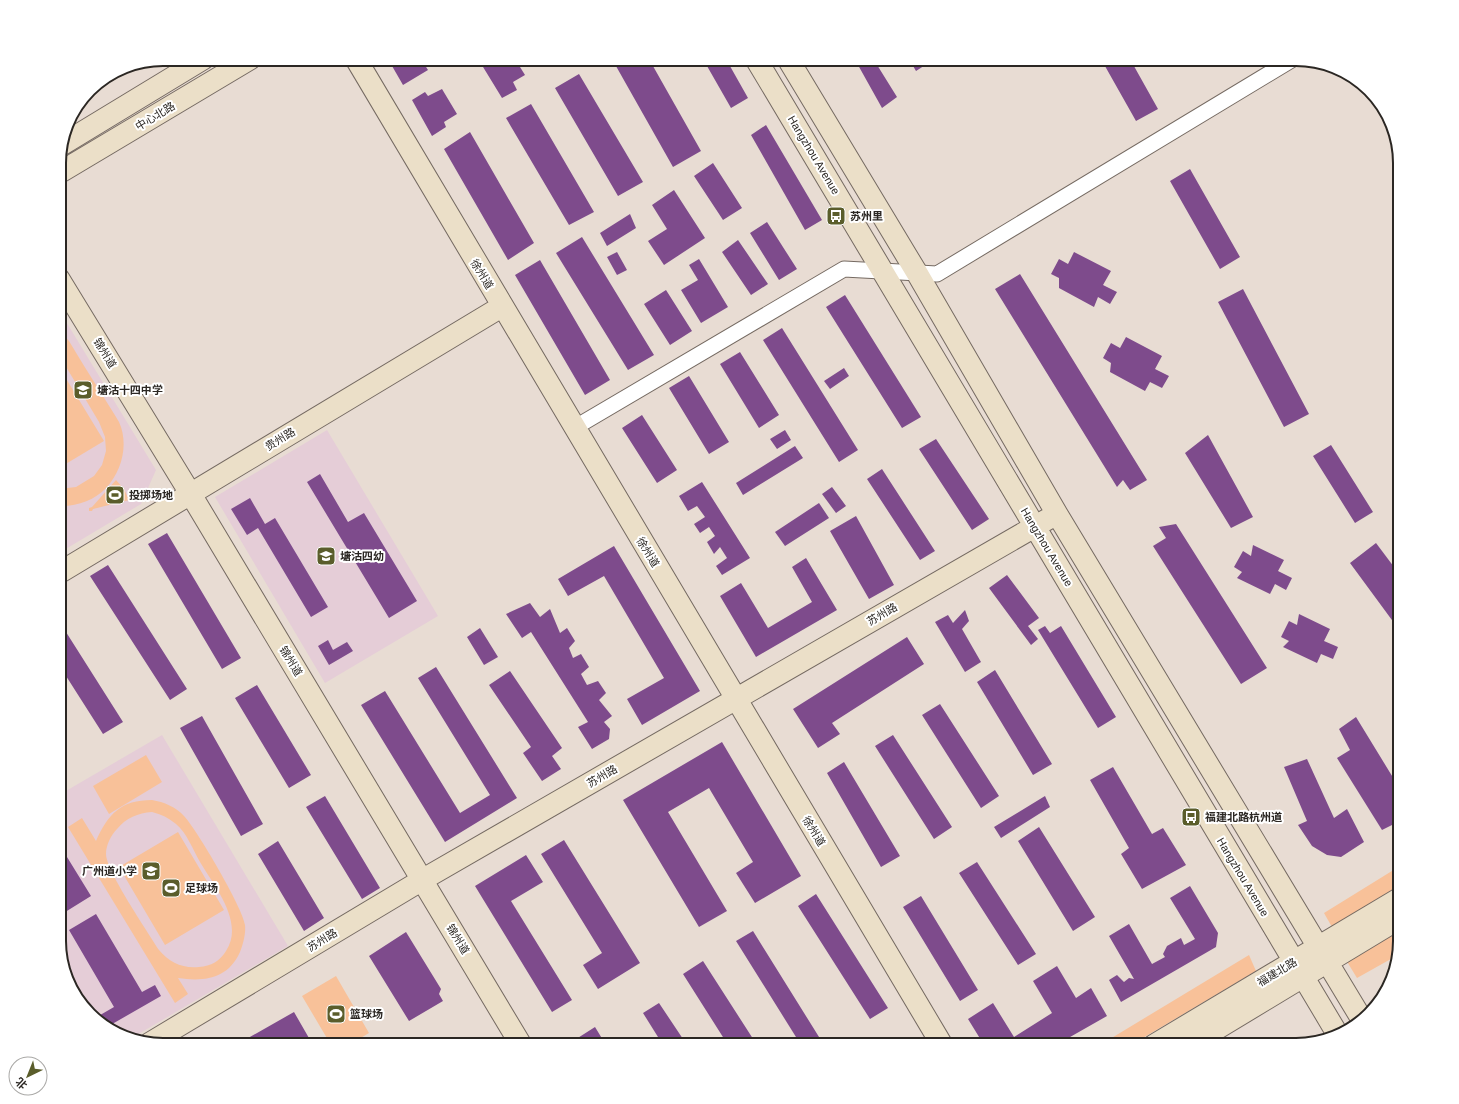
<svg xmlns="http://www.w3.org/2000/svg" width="1459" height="1104" font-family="Helvetica,'Noto Sans SC',sans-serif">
<rect width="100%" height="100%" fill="#e8dcd3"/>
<!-- education -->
<path fill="#e5cdd7" d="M59,310L156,470L141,504L59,553Z
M327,430L438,616L325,683L215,497Z
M162,735L288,946L130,1039L100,1023L70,987L67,976L69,974L64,965L59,947V795Z"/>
<!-- green -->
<path fill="#f8c199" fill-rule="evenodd" d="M59,330L69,341C79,358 89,374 100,391C106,401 113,412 119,422C129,444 122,471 106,488C95,500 76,507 59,506V489L76,487L94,476L102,465L106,451L105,437L99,422L59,355Z
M59,367L104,441L59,468Z
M116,480L124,489L129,500L93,509L92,511H89V508L92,507Z
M146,755L162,782L109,814L93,786Z
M152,800C164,802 176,807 184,816C197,830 243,908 245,925C246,934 243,944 240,952C228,979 204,982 178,978L188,994L175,1003L68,827L82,818L96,841C108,814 121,800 152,800ZM152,812C161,814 169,818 176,824C187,833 193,850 200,862C214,886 245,922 226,951C220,961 211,966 199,967C183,969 169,962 159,950C148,932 106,871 106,854C106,845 111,835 117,829C126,818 138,813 152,812Z
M178,832L224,910L165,945L119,867Z
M1400,866V885L1332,927L1324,913Z
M1400,927L1398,955L1357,978L1346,960Z
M1249,955L1256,971L1131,1045H1100Z
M336,976L369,1033L349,1045H331L302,996Z"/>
<!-- building -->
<path fill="#7e4b8c" d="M388,59H421L428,70L403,85Z
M487,59H515L525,75L513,82L517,90L502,98L480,62Z
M612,59H649L701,151L673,167Z
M703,59H726L748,98L731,108Z
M909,59H932L933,60L916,71Z
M1101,59H1130L1158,109L1136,121Z
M874,60L897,97L882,108L858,65Z
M579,74L643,182L618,196L555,88Z
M442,89L457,114L444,122L446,127L432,136L412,100L425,92L428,96Z
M531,104L594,212L569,225L506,118Z
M766,125L822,220L805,230L751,135Z
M470,132L534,243L508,260L444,149Z
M713,163L742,208L723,220L694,176Z
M1190,169L1240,257L1220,269L1170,181Z
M674,190L705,238L664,265L648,241L667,229L652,205Z
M630,214L636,228L607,246L600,233Z
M767,222L797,269L779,280L750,233Z
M582,237L654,355L628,370L556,253Z
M738,240L768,284L751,295L722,252Z
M617,252L627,270L617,275L607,257Z
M1074,252L1111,271L1103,285L1117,292L1110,304L1098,297L1094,307L1059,288V278L1051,274L1059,259L1068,264Z
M699,259L728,307L701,323L681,290L698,280L689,265Z
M540,260L610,380L585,395L515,275Z
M1020,274L1147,480L1130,490L1123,480L1117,487L995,289Z
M1243,289L1309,414L1284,427L1218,302Z
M666,290L692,331L670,345L644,304Z
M845,295L921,417L902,428L826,307Z
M782,328L858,450L839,462L763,340Z
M1126,337L1162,356L1155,369L1169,376L1162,388L1150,382L1145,391L1110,372L1111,363L1103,358L1111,343L1120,348Z
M740,352L779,415L759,428L720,364Z
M844,368L849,376L830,389L824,381Z
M689,376L729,442L709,454L669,388Z
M642,415L677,470L657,483L622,428Z
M785,430L791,440L777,449L770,439Z
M1208,435L1253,517L1231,528L1185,453Z
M936,439L989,519L972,530L919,449Z
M1331,445L1373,512L1355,523L1313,456Z
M795,446L803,458L743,495L736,483Z
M882,469L935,551L920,560L867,479Z
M320,474L348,522L364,513L417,601L389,618L307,482Z
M702,482L750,558L722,575L716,566L727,558L720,547L714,554L707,542L715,536L709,527L700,533L694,524L705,517L697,506L688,511L679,496Z
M832,487L846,506L836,513L822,494Z
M250,498L265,524L275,518L328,607L311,617L258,528L247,535L231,509Z
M819,503L829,518L785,546L775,532Z
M856,516L894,585L869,599L830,531Z
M1176,524L1267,668L1241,684L1153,546L1166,538L1159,527Z
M167,533L241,658L222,669L148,544Z
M1376,543L1400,575V631L1350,563Z
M1253,545L1284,560L1278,571L1292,578L1286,590L1275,584L1270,594L1237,578L1242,572L1234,567L1243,551L1251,556Z
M614,546L700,691L642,725L627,699L664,678L604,576L568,596L558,579Z
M806,558L837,610L756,657L720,596L741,583L768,628L812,602L792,567Z
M108,565L187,689L170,700L90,576Z
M1007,575L1039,618L1028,626L1038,639L1031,645L989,588Z
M530,603L540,617L550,609L560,633L567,628L575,641L569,648L573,658L581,654L589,667L581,674L587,685L598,681L606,693L599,700L612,716L604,722L610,729L609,739L592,749L578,727L588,722L531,632L522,638L506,614Z
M965,610L969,621L962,629L981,662L965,672L935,622L948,615L953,623Z
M1299,614L1330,629L1324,641L1338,647L1333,659L1321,654L1317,663L1283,647L1289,641L1281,637L1289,621L1297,625Z
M59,621L123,722L103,734L59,665Z
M1045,626L1050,633L1061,626L1116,717L1098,728L1038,630Z
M480,628L498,657L484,665L467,637Z
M907,637L924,664L832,723L840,734L818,748L793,709Z
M328,640L333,650L347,642L353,651L329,665L318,646Z
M436,667L517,798L445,842L361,705L385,691L460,813L490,795L418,678Z
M995,670L1052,764L1033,775L977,682Z
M510,671L562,748L552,756L561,769L542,781L523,753L531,747L489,685Z
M257,685L311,775L289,788L235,698Z
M940,704L999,796L981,808L922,715Z
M202,716L263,824L241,836L180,728Z
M1356,717L1400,789V821L1382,830L1337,758L1350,750L1339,729Z
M893,735L952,827L934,839L875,746Z
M722,742L801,876L755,903L736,873L753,862L709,788L668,812L727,911L699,927L623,800Z
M59,749L67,762L59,767Z
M1307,759L1334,818L1347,809L1364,842L1341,857L1327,855L1312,846L1298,825L1307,821L1284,767Z
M844,762L900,856L881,867L827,773Z
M1113,767L1152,834L1163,828L1186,865L1142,889L1121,854L1129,848L1090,780Z
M325,796L380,888L362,899L306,807Z
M1045,796L1050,807L1001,838L994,827Z
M1039,827L1095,917L1073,931L1018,841Z
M564,840L640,963L598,989L583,965L602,953L541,854Z
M278,841L324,918L304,931L258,854Z
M59,844L91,896L62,914L59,909Z
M526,855L543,882L511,901L572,1000L552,1012L475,886Z
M977,862L1036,954L1018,965L959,873Z
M1190,886L1218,933L1216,947L1121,1002L1109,980L1117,975L1124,982L1129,978L1134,979L1109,936L1129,924L1152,964L1165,957L1163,954L1167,946L1181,938L1184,945L1195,939L1170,898Z
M816,894L888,1008L870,1019L798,906Z
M921,896L978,990L960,1001L903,907Z
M96,914L142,992L155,985L161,996L107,1027L100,1023L95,1018L114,1007L69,930Z
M753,931L824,1045H801L736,941Z
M406,932L441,989L439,994L443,1001L409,1021L369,956Z
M703,961L757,1045H728L683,974Z
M1057,966L1076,998L1091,988L1107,1016L1056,1045H984L968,1019L993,1003L1014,1037L1052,1013L1033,981Z
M659,1003L687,1045H663L643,1013Z
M294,1012L313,1045H243L241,1042Z
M595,1027L606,1045H576L573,1041Z"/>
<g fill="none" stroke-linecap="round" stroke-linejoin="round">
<!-- street casing -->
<g stroke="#756a62" stroke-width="17">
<path id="street" d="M574,428L844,269L937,274L1293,59"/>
</g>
<!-- secondary casing -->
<g stroke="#756a62" stroke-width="23">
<path id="secondary" d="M356,59L942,1045
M756,59L1338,1035
M788,59L917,273L1057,514L1361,1018
M63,144L203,59
M59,173L250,59
M59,279L190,493L521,1045
M59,573L501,307
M150,1043L422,880L1048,519
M1154,1045L1400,898
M1190,1045L1400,918"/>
</g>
<!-- street -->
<use href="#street" stroke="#fff" stroke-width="15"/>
<!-- secondary -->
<use href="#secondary" stroke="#ebdfc8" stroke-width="21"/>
</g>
<!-- icons -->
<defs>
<g id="bus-square" transform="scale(1)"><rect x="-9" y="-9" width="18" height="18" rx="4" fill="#5a5d2b" stroke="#fff"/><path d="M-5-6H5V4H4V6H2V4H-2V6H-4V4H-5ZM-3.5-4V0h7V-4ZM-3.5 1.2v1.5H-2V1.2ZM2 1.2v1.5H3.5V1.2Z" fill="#fff"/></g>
<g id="school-square" transform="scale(1)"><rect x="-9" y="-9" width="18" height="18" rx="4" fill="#5a5d2b" stroke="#fff"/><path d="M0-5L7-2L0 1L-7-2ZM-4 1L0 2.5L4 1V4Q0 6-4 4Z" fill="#fff"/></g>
<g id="stadium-square" transform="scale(1)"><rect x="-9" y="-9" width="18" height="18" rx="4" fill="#5a5d2b" stroke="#fff"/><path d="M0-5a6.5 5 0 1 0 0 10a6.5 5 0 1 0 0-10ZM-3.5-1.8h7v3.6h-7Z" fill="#fff"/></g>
</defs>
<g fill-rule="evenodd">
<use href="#bus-square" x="836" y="216"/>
<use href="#school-square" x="83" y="390"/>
<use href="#stadium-square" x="115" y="495"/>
<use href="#school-square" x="326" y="556"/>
<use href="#bus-square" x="1191" y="817"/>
<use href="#school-square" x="151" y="871"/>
<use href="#stadium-square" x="171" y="888"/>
<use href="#stadium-square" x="336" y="1014"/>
</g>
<g text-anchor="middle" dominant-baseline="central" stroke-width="4" stroke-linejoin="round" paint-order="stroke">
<!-- street labels -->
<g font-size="11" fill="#2b2723" stroke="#fff">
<text transform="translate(155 116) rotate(-31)">中心北路</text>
<text transform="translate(814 155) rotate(59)">Hangzhou Avenue</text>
<text transform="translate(482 274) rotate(59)">徐州道</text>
<text transform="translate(105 353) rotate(59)">锦州道</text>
<text transform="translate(280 439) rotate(-31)">贵州路</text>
<text transform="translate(1047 547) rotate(59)">Hangzhou Avenue</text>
<text transform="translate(648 552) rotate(59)">徐州道</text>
<text transform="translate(882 614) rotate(-30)">苏州路</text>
<text transform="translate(291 661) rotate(59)">锦州道</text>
<text transform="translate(602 776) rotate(-30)">苏州路</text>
<text transform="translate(814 831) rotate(59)">徐州道</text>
<text transform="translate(1243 877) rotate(59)">Hangzhou Avenue</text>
<text transform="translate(458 939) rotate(59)">锦州道</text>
<text transform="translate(322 940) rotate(-31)">苏州路</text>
<text transform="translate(1277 972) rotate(-31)">福建北路</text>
</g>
<!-- poi labels -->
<g font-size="11" font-weight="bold" fill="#2b2723" stroke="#fff" text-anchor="start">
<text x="850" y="216">苏州里</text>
<text x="97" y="390">塘沽十四中学</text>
<text x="129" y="495">投掷场地</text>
<text x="340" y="556">塘沽四幼</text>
<text x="1205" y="817">福建北路杭州道</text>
<text x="137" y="871" text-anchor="end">广州道小学</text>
<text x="185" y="888">足球场</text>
<text x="350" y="1014">篮球场</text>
</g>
</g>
<!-- crop -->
<path d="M0 0H1459V1104H0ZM163 66H1296A97 97 0 0 1 1393 163V941A97 97 0 0 1 1296 1038H163A97 97 0 0 1 66 941V163A97 97 0 0 1 163 66Z" fill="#fff" fill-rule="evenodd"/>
<path fill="none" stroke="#2b2723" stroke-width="2" d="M163 66H1296A97 97 0 0 1 1393 163V941A97 97 0 0 1 1296 1038H163A97 97 0 0 1 66 941V163A97 97 0 0 1 163 66Z"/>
<!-- north arrow -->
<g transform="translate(28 1076) rotate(223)"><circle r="19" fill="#ffffff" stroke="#aaa9a7"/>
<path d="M0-3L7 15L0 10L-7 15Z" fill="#5a5d2b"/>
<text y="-6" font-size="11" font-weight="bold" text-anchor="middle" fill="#2b2723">北</text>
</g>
</svg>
